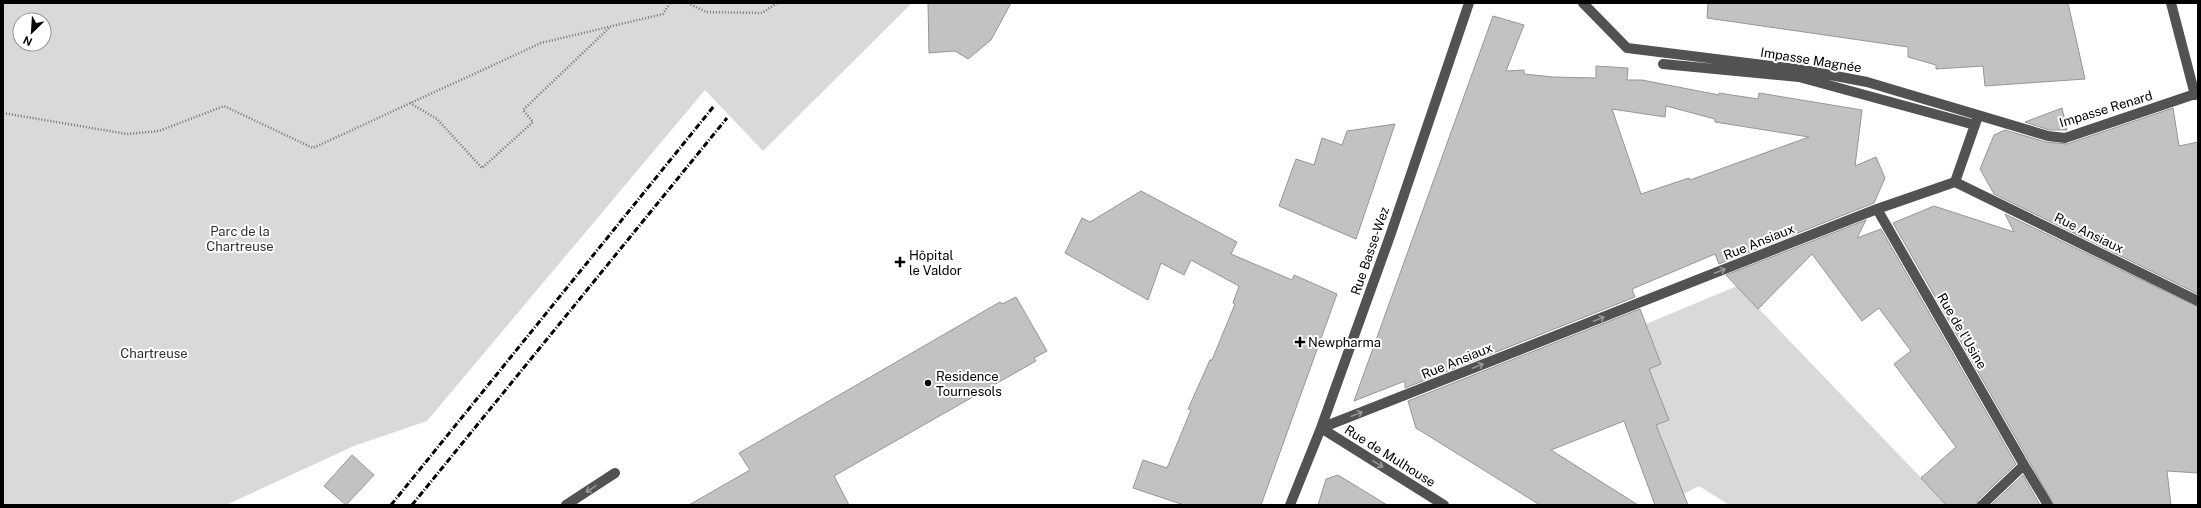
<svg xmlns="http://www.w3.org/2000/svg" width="2201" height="508" font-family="'Public Sans',sans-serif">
<rect width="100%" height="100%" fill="#fff"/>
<!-- green -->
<path fill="#d9d9d9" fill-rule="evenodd" d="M3,3H912L763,151L705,90L427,421L354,446L226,505H3ZM20,20H44V44H20Z
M1737,286L1927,484L1946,505H1729L1699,486L1682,495L1675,473L1655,426L1669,420L1649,369L1661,364L1646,324Z"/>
<!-- building -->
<path fill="#c2c2c2" stroke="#969696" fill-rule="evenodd" d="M928,3H1011L991,40L968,59L955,51L929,53Z
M1708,3H2068L2085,79L1985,86L1983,66L1936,69V65L1908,57V47L1707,18Z
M1493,16L1524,25L1506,71L1524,70V74L1553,77L1596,78V66L1628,68L1627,80H1642L1719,95V93L1758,99L1759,93L1862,110L1855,166L1876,157L1885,178L1874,203L1719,264L1715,254L1632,289L1635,297L1405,388V381L1354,401ZM1666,106L1715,119V122L1809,137L1690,180L1689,178L1641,194L1612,109L1665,117Z
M2062,108L2067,130H2049L2025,122Z
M2173,108L2179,146L2198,142V294L1994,194L1980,169L1994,135L2005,130L2046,142L2067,144Z
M1395,124L1356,239L1279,206L1296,159L1314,165L1322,138L1342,145L1347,131Z
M1141,191L1237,242L1231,254L1292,280L1294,275L1337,294L1261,505H1184L1133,488L1143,460L1167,468L1191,410L1188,409L1210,360H1212L1235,304L1233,303L1239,286L1191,260L1184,275L1161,263L1148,300L1065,253L1082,218L1090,222Z
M1934,206L2014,232L2005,214L2198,307V473L2167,471L2171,505H2054L1893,223Z
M1866,220L1857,238L1881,229L2016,464L1978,500L1976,505H1946L1921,478L1956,447L1894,364L1911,351L1879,308L1862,321L1812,254L1758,309L1726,275Z
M1016,297L1047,351L1034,358L1036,361L834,476L849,505H689L750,470L739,453L1000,302L1002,304Z
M1640,309L1661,364L1649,369L1669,420L1656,425L1688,505H1655L1624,421L1551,450L1638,505H1540L1416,428L1408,401Z
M352,455L374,475L346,505L324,486Z
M1338,475L1387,505H1318L1326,479Z
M2023,475L2040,505H1991Z"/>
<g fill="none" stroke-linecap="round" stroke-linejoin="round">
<!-- path -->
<path stroke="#747474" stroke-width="2.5" stroke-dasharray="1 2" stroke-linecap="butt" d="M688,3L706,12L762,13L777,3
M410,103L437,119L482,168L533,122L523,110L609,28
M3,113L127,134L159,131L224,106L313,148L541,43L663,14L670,3"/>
<!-- minor -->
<path stroke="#525252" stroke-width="10" d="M1583,3L1627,48L1804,70L1867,82L2048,136L2065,138L2198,93
M2171,3L2195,95
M1663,64L1799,77L1975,125
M1955,182L1977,119
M1877,209L2024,465
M1321,428L1877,209L1955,182L2198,301
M1321,428L1444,505
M566,505L615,473
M1290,505L1321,428L1390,236L1469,3
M1982,505L2024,465L2048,505"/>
<!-- rail -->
<path stroke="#000" stroke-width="3" stroke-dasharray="6 2 1 2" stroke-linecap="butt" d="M391,505L714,106
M412,505L727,118"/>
</g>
<!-- one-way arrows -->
<defs><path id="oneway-shaft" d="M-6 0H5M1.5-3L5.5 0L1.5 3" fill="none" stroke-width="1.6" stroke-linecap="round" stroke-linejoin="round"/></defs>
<g stroke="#979797">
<use href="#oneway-shaft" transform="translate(1720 271) rotate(-22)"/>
<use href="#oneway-shaft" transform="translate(1599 319) rotate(-22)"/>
<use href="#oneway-shaft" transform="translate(1478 366) rotate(-22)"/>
<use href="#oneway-shaft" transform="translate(1357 414) rotate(-22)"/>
<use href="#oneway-shaft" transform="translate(1378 464) rotate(32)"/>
<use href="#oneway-shaft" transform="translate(591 489) rotate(146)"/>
</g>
<!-- markers -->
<g fill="#000" stroke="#fff" stroke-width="1.5">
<path d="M898 256h4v4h4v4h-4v4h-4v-4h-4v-4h4z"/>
<path d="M1298 336h4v4h4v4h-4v4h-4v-4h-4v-4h4z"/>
<circle cx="928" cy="383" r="4"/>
</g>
<g text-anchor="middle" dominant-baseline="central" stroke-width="4" stroke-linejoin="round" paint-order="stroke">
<!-- street labels -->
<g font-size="13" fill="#000" stroke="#fff">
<text transform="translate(1811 60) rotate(9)">Impasse Magnée</text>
<text transform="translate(2106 109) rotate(-17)">Impasse Renard</text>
<text transform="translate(2089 233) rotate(26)">Rue Ansiaux</text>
<text transform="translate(1759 242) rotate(-22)">Rue Ansiaux</text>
<text transform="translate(1370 251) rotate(-71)">Rue Basse-Wez</text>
<text transform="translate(1962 331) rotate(60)">Rue de l'Usine</text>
<text transform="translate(1457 361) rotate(-22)">Rue Ansiaux</text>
<text transform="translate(1390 456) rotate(32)">Rue de Mulhouse</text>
</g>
<!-- park labels -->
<g font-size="13" fill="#303030" stroke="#fff">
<text x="240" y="231">Parc de la<tspan x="240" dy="15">Chartreuse</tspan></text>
<text x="154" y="353">Chartreuse</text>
</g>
<!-- poi labels -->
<g font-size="13" fill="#000" stroke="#fff" text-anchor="start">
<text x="909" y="255">Hôpital<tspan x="909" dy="15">le Valdor</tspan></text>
<text x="1308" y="342">Newpharma</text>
<text x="936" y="376">Residence<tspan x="936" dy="15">Tournesols</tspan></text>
</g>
</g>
<!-- border -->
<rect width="2201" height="508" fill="none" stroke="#000000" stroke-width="8"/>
<!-- north arrow -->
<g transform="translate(32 32) rotate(205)"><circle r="19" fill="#ffffff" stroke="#999999"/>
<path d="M0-3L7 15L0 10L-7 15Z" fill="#000000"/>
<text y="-6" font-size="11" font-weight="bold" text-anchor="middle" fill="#000000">N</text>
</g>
</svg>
